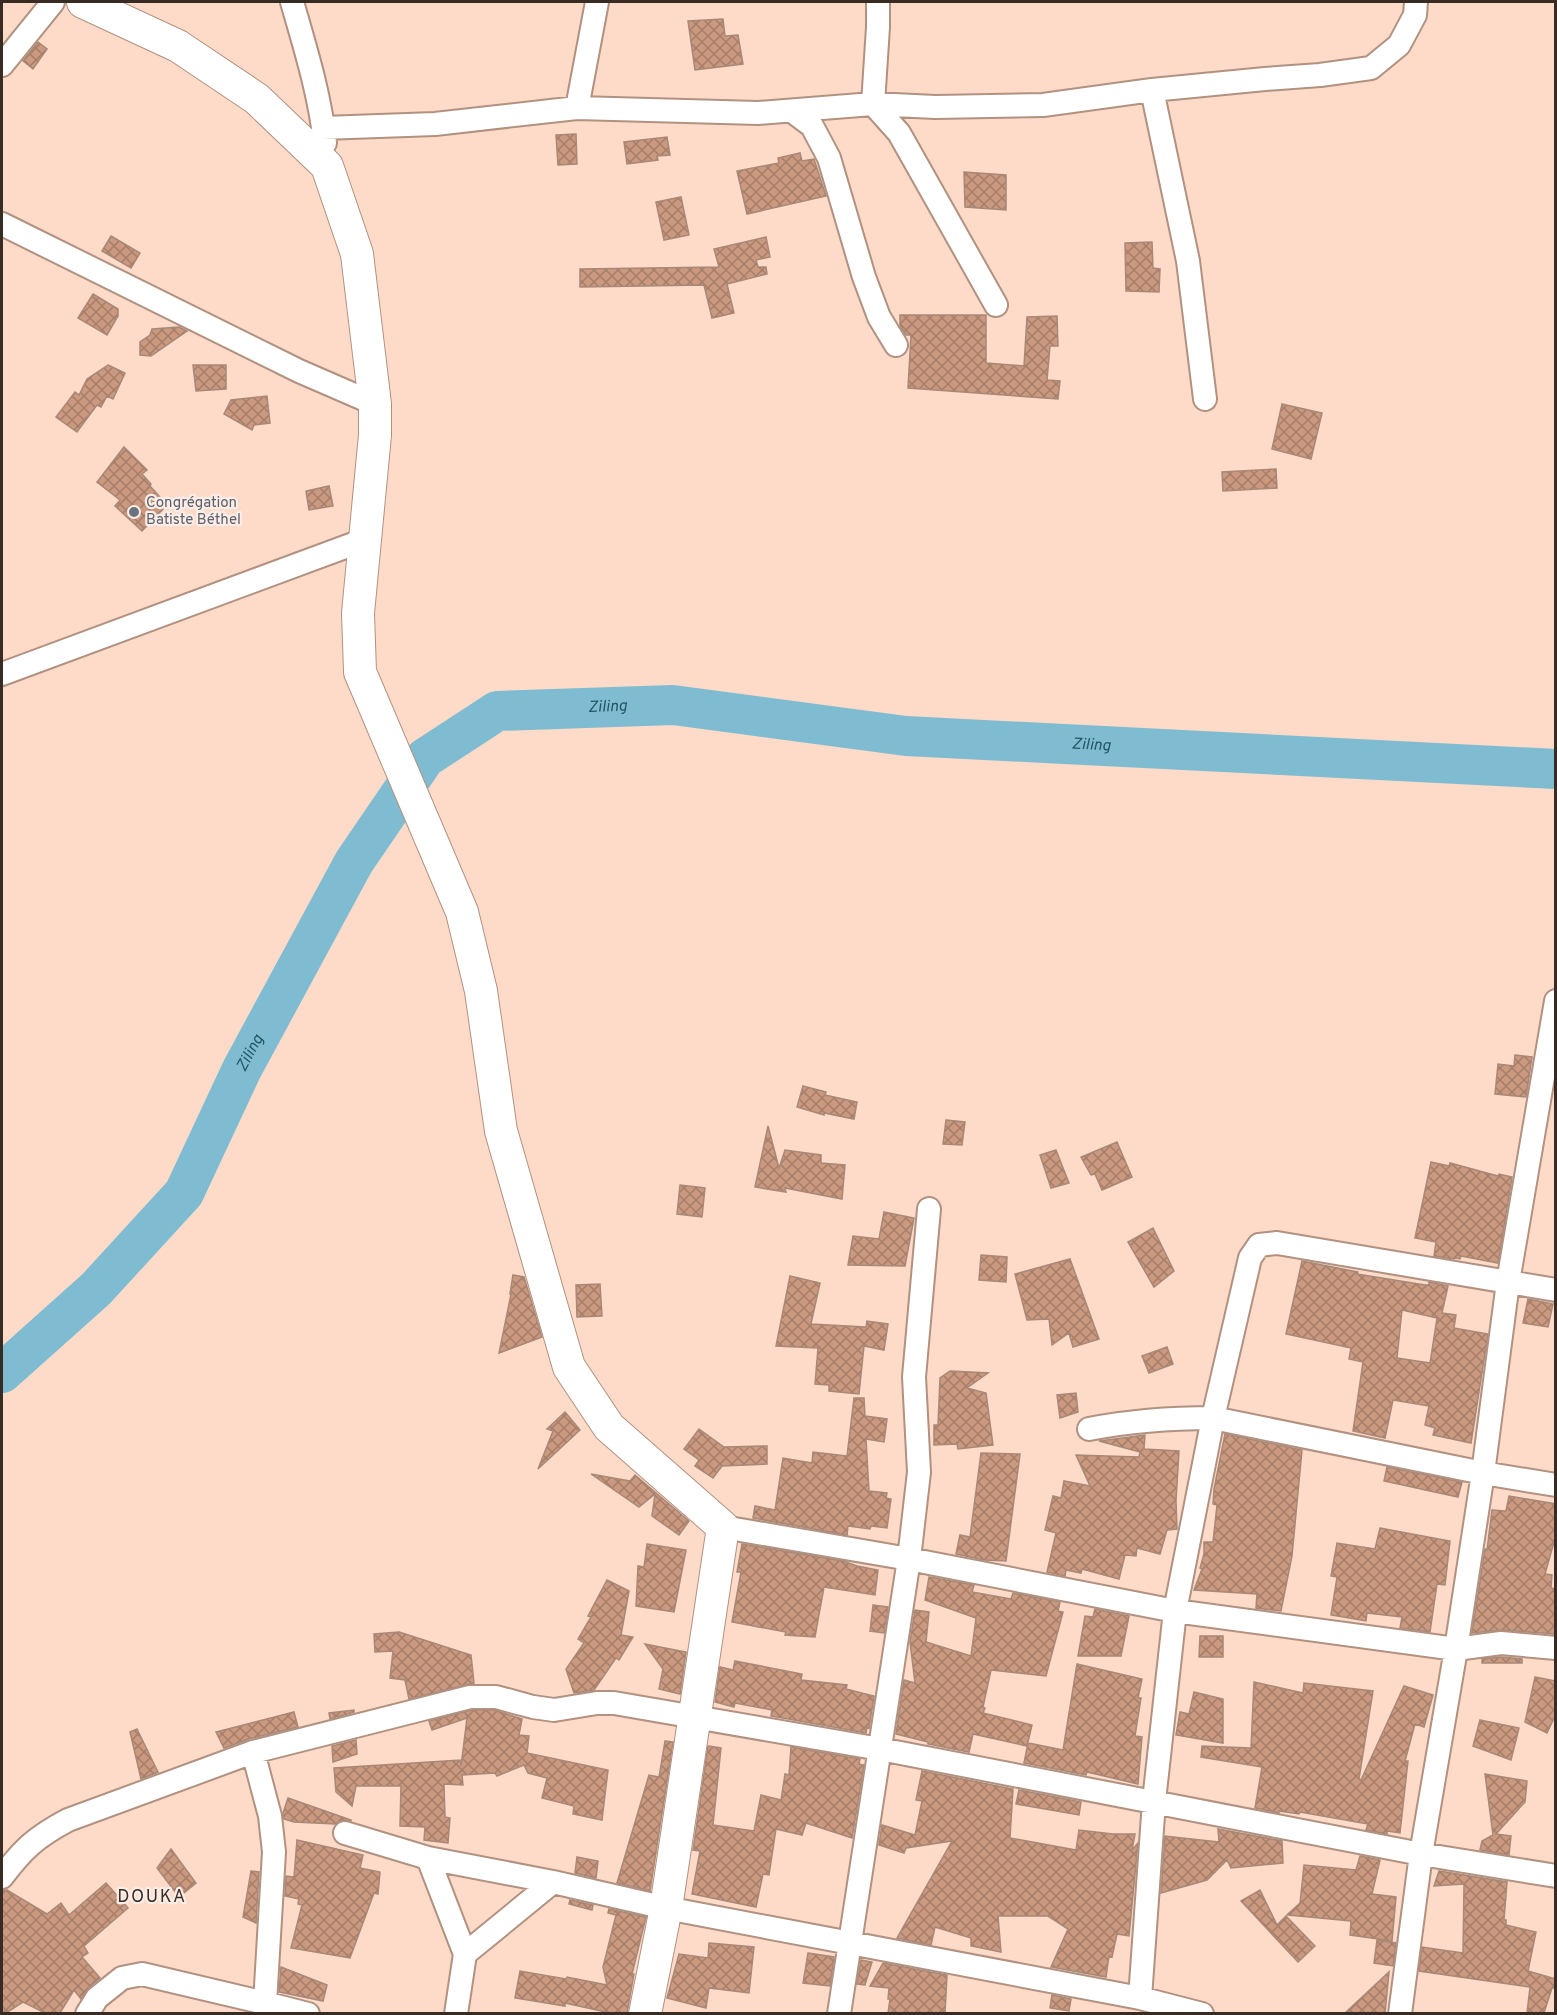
<svg xmlns="http://www.w3.org/2000/svg" width="1557" height="2015" font-family="Overpass,sans-serif">
<defs>
<pattern id="building-cross-hatch" width="8" height="8" patternUnits="userSpaceOnUse" patternTransform="scale(1.5)"><rect width="8" height="8" fill="#ca997f"/><path d="M0 0l8 8M0 8l8-8" fill="none" stroke="#a57d68"/></pattern>
</defs>
<rect width="100%" height="100%" fill="#fedbc9"/>
<g fill="none" stroke-linecap="round" stroke-linejoin="round">
<!-- river -->
<path stroke="#7fbcd1" stroke-width="40" id="s1" d="M2,1373L96,1289L184,1193L242,1069L354,862L425,758L497,711L673,705L906,736L1556,769"/>
</g>
<!-- building -->
<path fill="url(#building-cross-hatch)" stroke="#a88877" stroke-width="1.5" fill-rule="evenodd" d="M723,19L725,36L738,35L743,64L695,70L688,21Z
M38,42L47,49L33,69L23,61Z
M576,134L577,164L558,165L556,135Z
M667,137L670,155L657,156L658,160L627,164L624,142Z
M800,153L802,161L814,159L826,196L747,214L737,171L779,163L778,158Z
M964,172L1006,175V210L965,207Z
M681,197L689,235L664,240L656,202Z
M111,236L140,253L131,268L102,251Z
M766,237L770,257L756,260L758,267H766L767,274L727,284L734,313L712,318L704,285L580,287V269L719,267L714,249Z
M1152,242L1153,268L1160,269L1159,292L1126,291L1125,243Z
M93,294L118,309V316L107,335L78,318Z
M900,315H986V363L1024,366L1027,317L1057,316L1058,346H1050L1047,380L1060,381L1058,399L908,388L911,335H906L900,326Z
M179,327L187,331L151,356L140,355V342L150,335L152,329Z
M108,365L125,373L113,399L107,396L101,407L97,405L77,432L56,417L75,392L79,395L87,379Z
M193,365H226V389L196,391Z
M267,396L270,423L254,425L252,430L224,414L231,400Z
M1282,404L1322,413L1311,459L1272,449Z
M124,447L147,470L142,474L151,484L150,486L167,505L142,531L115,506L120,500L97,482Z
M1276,469L1277,488L1223,491L1222,472Z
M329,486L333,506L309,510L306,491Z
M1515,1055L1532,1057L1526,1097L1495,1094L1498,1064L1514,1066Z
M803,1086L826,1092L825,1095L857,1102L854,1119L824,1113V1115L797,1107Z
M946,1120L965,1122L962,1145L943,1144Z
M768,1126L779,1168L785,1150L821,1155V1163L845,1165L842,1199L785,1188L786,1192L755,1187Z
M1117,1142L1132,1177L1102,1190L1095,1174L1091,1175L1081,1157Z
M1056,1150L1069,1183L1051,1188L1040,1155Z
M1431,1162L1449,1166L1450,1163L1498,1176L1499,1174L1512,1177L1498,1263L1461,1256L1460,1259L1455,1258L1454,1259L1434,1256L1436,1242L1415,1238Z
M680,1185L705,1188L702,1217L677,1214Z
M884,1212L914,1218L905,1266L848,1265L853,1236L879,1239Z
M1153,1228L1174,1271L1154,1287L1128,1242Z
M981,1255L1007,1257L1006,1282L979,1280Z
M1070,1259L1099,1339L1073,1347L1069,1333L1052,1345L1049,1319L1027,1320L1015,1274Z
M1302,1261L1358,1272L1357,1274L1425,1285H1429V1282L1448,1286L1442,1313L1456,1315L1454,1328L1488,1334L1471,1443L1433,1435L1435,1428L1425,1425L1429,1406L1393,1400L1385,1438L1353,1431L1363,1362L1349,1359L1351,1348L1286,1334ZM1402,1310L1437,1318L1430,1363L1397,1358Z
M513,1275L524,1277L542,1337L499,1353L511,1294H510Z
M790,1276L820,1283L811,1324L866,1327L867,1321L888,1324L884,1350L864,1346L859,1394L829,1391V1385L815,1384L818,1348L776,1346Z
M600,1284L602,1316L577,1317L576,1285Z
M1528,1299L1553,1304L1548,1327L1523,1323Z
M1167,1347L1173,1364L1149,1373L1142,1356Z
M950,1371L988,1373L967,1388L986,1393L993,1445L958,1449L957,1444L934,1445V1425H938L940,1378Z
M1076,1393L1078,1412L1060,1418L1057,1395Z
M854,1398H864L865,1416L887,1419L884,1442L866,1439L869,1491L887,1493L886,1498L891,1499L887,1528L871,1526L870,1529L848,1526L847,1535L753,1518L755,1506L775,1510L783,1458L812,1463L813,1452L847,1456Z
M565,1412L580,1430L538,1469L553,1431L547,1429Z
M699,1429L724,1447L767,1446V1464L722,1466L713,1478L695,1466L699,1460L684,1449Z
M1225,1434L1302,1450L1292,1556L1281,1611L1256,1608L1257,1594L1194,1590L1202,1569L1200,1568L1204,1554V1542H1213L1217,1505L1213,1504L1214,1489Z
M1145,1435L1144,1449L1179,1451L1176,1501L1177,1529L1167,1530L1160,1554L1137,1548L1136,1556L1125,1555L1119,1579L1082,1569L1081,1573L1066,1570L1065,1576L1047,1572L1056,1533L1045,1530L1053,1496L1061,1498L1064,1481L1090,1486L1076,1455L1139,1457L1140,1452L1099,1441Z
M981,1453L1020,1454L1006,1561L984,1560L956,1554L960,1535L970,1537Z
M1387,1467L1462,1482L1458,1497L1384,1481Z
M591,1474L630,1481L635,1475L689,1521L679,1535L652,1516L655,1494L639,1507Z
M1509,1496L1556,1504V1535L1545,1574L1552,1575L1551,1588L1556,1589V1634L1502,1630L1472,1633L1485,1549L1487,1550L1492,1510L1506,1511Z
M1380,1528L1450,1541L1445,1585L1437,1584L1430,1632L1400,1628L1402,1617L1367,1613L1366,1621L1331,1615L1337,1577L1331,1576L1337,1543L1375,1549Z
M647,1544L686,1550L674,1612L636,1606L638,1566L644,1567Z
M742,1544L843,1561L857,1566L878,1570L875,1595L824,1587L815,1637L785,1635L786,1632L732,1622L741,1572H737Z
M929,1577L974,1585L972,1592L1011,1599L1013,1593L1060,1602L1058,1611L1063,1612L1046,1676L991,1670L983,1707L985,1708L983,1713L1032,1725L1027,1746L973,1734L969,1752L928,1744V1742L896,1734L904,1680L915,1683L910,1642L915,1610L929,1612L926,1642L971,1656L976,1618L925,1600Z
M607,1580L629,1591L621,1635L633,1637L619,1660L616,1658L594,1690L574,1693L566,1669L584,1643L578,1639L591,1617L588,1616Z
M873,1605L888,1607L884,1633L870,1631Z
M1095,1609L1129,1616L1121,1656H1078L1085,1616L1093,1617Z
M399,1632L471,1655L474,1683L409,1699L405,1680L390,1678L393,1651L375,1652L374,1634Z
M1200,1636H1223V1657H1199Z
M645,1644L686,1652L680,1694L659,1689L663,1669Z
M1501,1657L1522,1659V1663H1482V1659Z
M735,1661L802,1674L801,1680L847,1685L846,1689L874,1696L869,1728L867,1727L866,1733L771,1716L772,1710L735,1703L734,1707L715,1702L720,1667L733,1670Z
M1077,1664L1142,1679L1138,1698H1141L1135,1736L1142,1737L1138,1784L1087,1772L1086,1775L1024,1763L1028,1743L1063,1750Z
M1535,1677L1556,1681V1714L1547,1733L1525,1722Z
M1254,1682L1303,1693L1304,1683L1373,1691L1359,1779L1361,1780L1404,1686L1433,1695L1424,1727L1415,1724L1405,1761H1408L1400,1833L1387,1831V1834L1366,1830L1368,1824L1300,1812L1299,1814L1279,1811V1813L1255,1808L1262,1767L1201,1757L1202,1746L1251,1748Z
M1194,1692L1223,1699V1743L1176,1735L1180,1712L1189,1714Z
M354,1710V1712L330,1719L329,1713Z
M472,1710H494L522,1719L519,1735L529,1736L527,1753L608,1770L602,1820L573,1814L574,1806L542,1798L547,1778L528,1773L524,1765L497,1776L495,1773L462,1775L463,1785L444,1784L445,1817L450,1818L448,1843L424,1840L425,1827L400,1826L401,1786H356L352,1806L336,1792L334,1768L461,1760V1766L467,1718L432,1730L429,1721Z
M294,1712L298,1727L249,1739L224,1748L216,1732Z
M1480,1720L1519,1728L1511,1760L1473,1746Z
M137,1729L158,1772L141,1779L130,1732Z
M356,1740L357,1754L333,1762L332,1746Z
M665,1741L673,1742L650,1891L617,1883L649,1775L659,1777Z
M708,1746L721,1748L713,1825L754,1831L761,1795L781,1800L785,1774L789,1775L791,1747L860,1759L859,1764L864,1765L852,1838L806,1823L802,1835L776,1829L769,1875L763,1874L756,1907L692,1894L700,1851L693,1850Z
M922,1771L1013,1789L1010,1838L1076,1850L1079,1830L1113,1834H1135L1132,1850L1138,1843L1129,1936L1117,1934L1112,1957L1109,1956L1106,1977L1051,1967L1068,1929L1048,1916H998L1001,1952L971,1946V1938L935,1927L931,1945L897,1938L952,1841L906,1848L904,1853L879,1845L882,1825L915,1835L922,1801L916,1800Z
M1485,1774L1527,1781L1525,1802L1496,1834L1511,1836L1509,1855L1480,1850L1482,1841L1493,1835Z
M1019,1790L1081,1802L1079,1815L1016,1804Z
M288,1798L351,1820V1821L342,1820L335,1824L294,1822L284,1819L283,1813Z
M1218,1829L1282,1841L1283,1863L1231,1868L1227,1860L1207,1880L1161,1893L1165,1836L1219,1842Z
M297,1840L363,1855L360,1868L380,1872L378,1894L374,1893L350,1958L291,1948L302,1905L298,1904L299,1899L285,1896L286,1876L294,1877Z
M171,1849L196,1883L179,1897L157,1868Z
M1360,1856L1380,1860L1372,1894L1396,1897L1392,1941L1350,1935L1351,1921L1287,1915L1300,1903L1304,1865L1356,1870Z
M577,1857L598,1861L596,1878L575,1873Z
M251,1871L259,1872L256,1923L243,1917Z
M1439,1871L1507,1882L1504,1920H1506V1925L1536,1932L1528,1971L1556,1979V1988H1552L1544,2013H1527L1530,1987L1419,1971L1422,1947L1463,1953L1464,1884L1434,1886Z
M106,1883L128,1908L84,1946L88,1953L82,1957L100,1978L88,1988L81,1999L74,1990L60,2013H45L23,2002L6,2013H2V1890H7L47,1914L61,1903L69,1915Z
M1260,1890L1277,1925L1286,1916L1315,1946L1298,1962L1241,1901Z
M570,1900L593,1905L592,1910L569,1904Z
M609,1909L646,1917L632,1974H634L627,2013H610L565,2003V2006L515,1998L520,1971L566,1979L567,1977L607,1985L603,1967L616,1915L608,1913Z
M1377,1940L1396,1943L1393,1966L1374,1963Z
M709,1943L754,1947L749,1993L709,1988L706,2008L667,1998L679,1954L708,1958Z
M808,1953L834,1957L830,1986L803,1983Z
M861,1960L872,1962L865,1985L857,1984Z
M883,1963L947,1975L945,2013H888L890,1999H888L889,1988L870,1986Z
M281,1967L327,1985L323,2001L279,1992Z
M1389,1972L1385,2013H1345Z
M1052,1995L1071,1999L1069,2011L1050,2008Z"/>
<g fill="none" stroke-linecap="round" stroke-linejoin="round">
<!-- minor casing -->
<g stroke="#b19180" stroke-width="26">
<path id="minor" d="M292,2C305,47 320,95 325,143
M878,2V27L873,104L899,133L996,305
M2,65L53,2
M1152,90L1188,261L1205,399
M577,108L597,2
M792,111L812,126L829,158L864,277L879,317L896,345
M323,128L435,124L577,108L758,113L873,104L935,107L1043,105L1152,90L1265,79L1320,75L1371,68L1399,45L1415,15L1416,2
M2,224L299,371L375,404
M2,674L364,540
M1089,1429C1130,1421 1170,1418 1213,1418L1483,1473L1556,1485
M723,1527L909,1559L1175,1611L1456,1649L1501,1643L1556,1648
M345,1833L428,1858L553,1882L666,1908L1140,1998L1202,2014
M428,1858L465,1954L456,2014
M2,1877C23,1849 36,1837 68,1820L253,1752L470,1697H496L533,1707L554,1710L597,1703H614L880,1749L1421,1854L1556,1876
M465,1954L553,1882
M1140,1998L1154,1801L1175,1611L1213,1418L1250,1258L1259,1245L1277,1243L1556,1290
M87,2014L97,1998L122,1978L142,1974L265,2003L274,1852L270,1816L253,1752
M263,2014L265,2003L308,2014
M839,2014L909,1559L919,1472L914,1377L929,1209
M1400,2014L1421,1854L1456,1649L1483,1473L1508,1282L1556,1001"/>
</g>
<!-- secondary casing -->
<g stroke="#b19180" stroke-width="34">
<path id="secondary" d="M83,2L178,46L257,99L327,166L357,254L375,404V435L358,613L360,672L462,912L481,991L501,1131L569,1367L609,1427L723,1527L666,1908L645,2014"/>
</g>
<!-- minor -->
<use href="#minor" stroke="#fff" stroke-width="22"/>
<!-- secondary -->
<use href="#secondary" stroke="#fff" stroke-width="32"/>
</g>
<!-- markers -->
<circle fill="#6b7280" stroke="#fcede6" stroke-width="2" cx="134" cy="512" r="6"/>
<g text-anchor="middle" dominant-baseline="central" stroke-width="4.5" stroke-linejoin="round" paint-order="stroke">
<!-- worship labels -->
<g font-size="15" fill="#5b616d" stroke="#fcede6" text-anchor="start">
<text x="146" y="503">Congrégation<tspan x="146" dy="17">Batiste Béthel</tspan></text>
</g>
<!-- water labels -->
<g font-size="16" font-style="italic" fill="#225565" stroke="#fcede6">
<text stroke="none"><textPath href="#s1" startOffset="951">Ziling</textPath></text>
<text stroke="none"><textPath href="#s1" startOffset="1437">Ziling</textPath></text>
<text stroke="none"><textPath href="#s1" startOffset="411">Ziling</textPath></text>
</g>
<!-- quarter labels -->
<g font-size="18" letter-spacing="1.5" fill="#382b24" stroke="#fcede6">
<text x="152" y="1897">DOUKA</text>
</g>
</g>
<!-- border -->
<rect width="1557" height="2015" fill="none" stroke="#382b24" stroke-width="6"/>
</svg>
